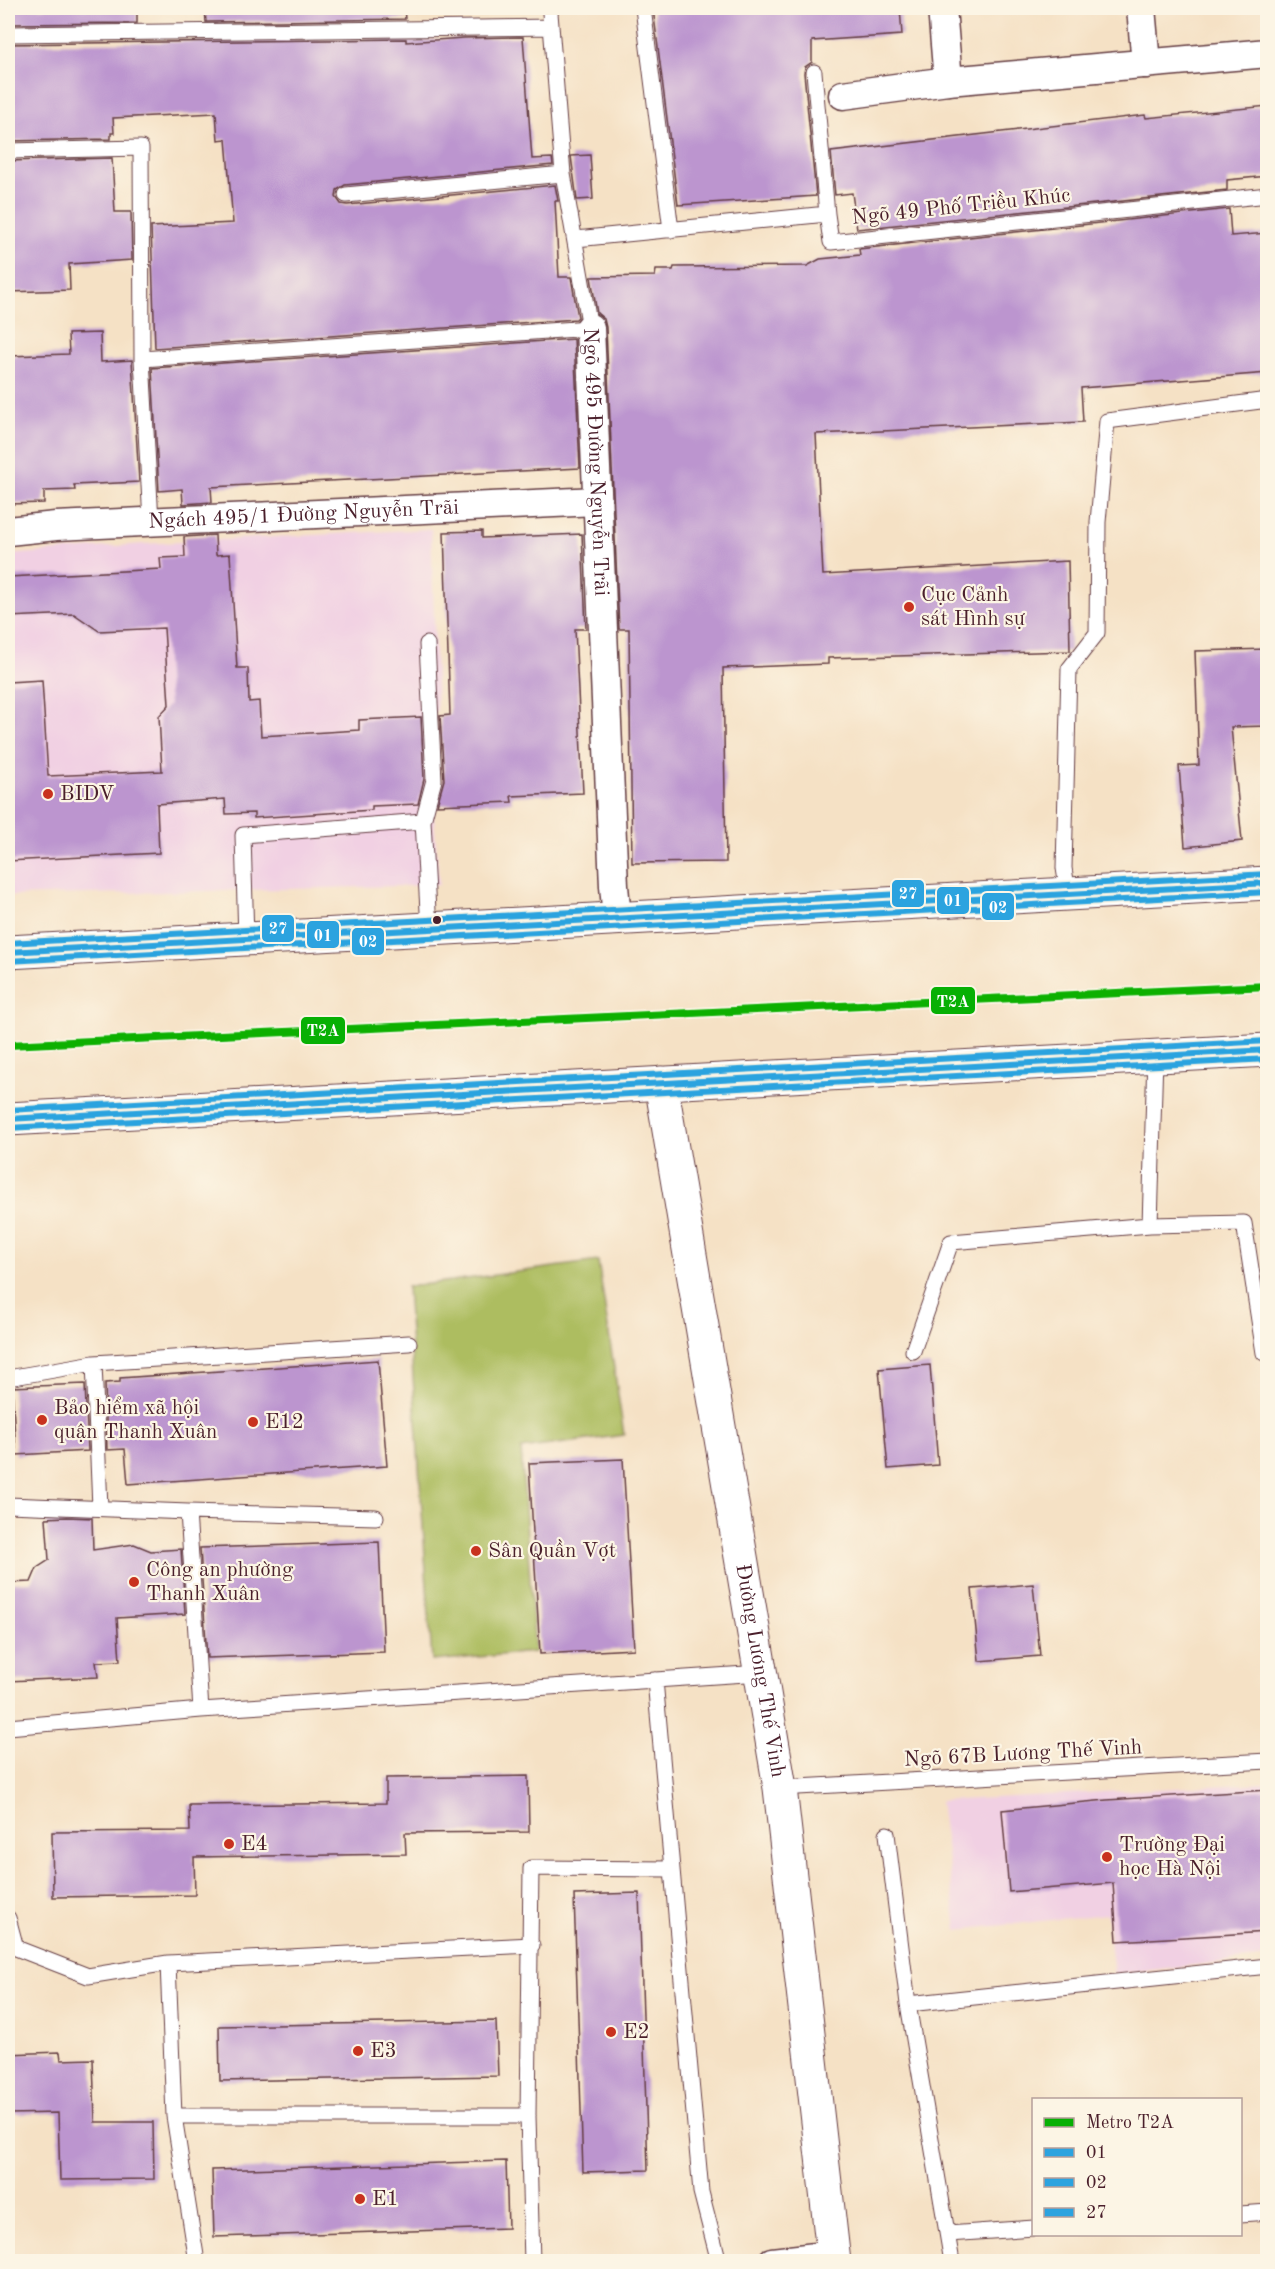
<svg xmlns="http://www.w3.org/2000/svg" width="1275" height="2269" font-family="'Old Standard TT',serif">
<rect width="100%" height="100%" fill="#fcf5e5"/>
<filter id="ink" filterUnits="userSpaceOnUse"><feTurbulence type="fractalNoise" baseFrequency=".0167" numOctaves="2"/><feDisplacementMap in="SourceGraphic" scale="12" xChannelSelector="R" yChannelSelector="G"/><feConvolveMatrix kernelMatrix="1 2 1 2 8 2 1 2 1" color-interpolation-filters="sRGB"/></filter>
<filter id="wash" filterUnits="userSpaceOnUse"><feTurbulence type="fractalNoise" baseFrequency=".008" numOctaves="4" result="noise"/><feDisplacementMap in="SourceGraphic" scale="24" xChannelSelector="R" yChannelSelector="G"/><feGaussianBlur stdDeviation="1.35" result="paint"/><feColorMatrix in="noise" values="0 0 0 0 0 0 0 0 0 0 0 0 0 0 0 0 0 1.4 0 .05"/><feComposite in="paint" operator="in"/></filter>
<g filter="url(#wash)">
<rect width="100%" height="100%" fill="#f5e1c5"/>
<!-- built -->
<path fill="#f1d0e3" d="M431,529L437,711L426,712L439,885L8,896V555L143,544Z
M1267,1783V1957L1114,1974L1107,1914L957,1930L940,1801Z"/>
<!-- green -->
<path fill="#adbd60" stroke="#7c6e46" stroke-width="1.5" d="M598,1261L624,1435L521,1449L535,1652L432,1661L407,1287Z"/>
<g id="blocks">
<!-- building -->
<path fill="#bc95cf" d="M8,8H137V23L8,24Z
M205,8H404L405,19L206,22Z
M653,8H900L902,35L812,41V62L805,67L804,73L816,196L678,205Z
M523,37L532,159L552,158L553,165L345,185L337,190L336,197L341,204L347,205L555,185L558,201H555L559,277H571L578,317L576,319L155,348L151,227L233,223L226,139L218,140L216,113L113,118L114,133H111V139L8,141V44L406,39V42L464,38Z
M1268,106V176L1227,180V190L857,229L852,193L835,195L831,152L1145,115L1146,118Z
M590,155L593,199L577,200L571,156Z
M112,158L115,212H131L132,260L69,264L70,290L8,292V161Z
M1229,209L1231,236L1268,233V373L1081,388L1083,422L816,434L823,575L1068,561L1070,651L828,658V664L723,668L726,862L632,863L629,629H619L606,327L604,319L597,313L591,277L655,276L656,270H673L674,267L807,266L820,259L860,255L859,249Z
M100,333L101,362L132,360L139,482L74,485L75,490L44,491V503L8,504V356L69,354L68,334Z
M574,339L580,468L211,487L212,502L183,504L182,489L159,491L152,368Z
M482,531V538L582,534L586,629H575L583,793L511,796L512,802L437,805L444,780L440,716L450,715L444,532Z
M215,535L216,555L230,554L237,668H248L249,702L259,701L261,736L359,730V720L421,717L424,779L418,804L372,806V810L254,818V813L226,814L225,799L157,804L159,853L8,861V682L42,680L48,776L162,771L159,716L169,705L164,628L99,631L74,614L8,617V577L161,569L160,558L185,557L184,537Z
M1268,649V726L1231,727L1242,841L1185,847L1179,766L1199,765L1195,651Z
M378,1360L387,1466L128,1484L125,1449L107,1450L105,1383L120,1382V1378Z
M930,1365L938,1465L888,1469L879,1369Z
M85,1384L88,1451L16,1455L12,1387Z
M623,1459L634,1649L540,1654L529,1463Z
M67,1517L92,1518L93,1550L134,1544L151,1551L181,1549L185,1614L117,1618L120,1661L96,1662L98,1677L8,1681V1583L31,1582L37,1568L49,1560L46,1518Z
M379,1542L384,1652L207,1658L200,1548Z
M1033,1584L1040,1656L979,1661L972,1589Z
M528,1776L529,1832L405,1833L406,1854L194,1857L195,1895L53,1897L52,1832L190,1831L189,1805L386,1803V1778Z
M1268,1790V1932L1117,1941L1113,1883L1009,1892L1002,1810L1107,1800Z
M639,1893L648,2170L583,2172L574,1895Z
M496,2021L498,2076L220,2081L219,2026Z
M60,2052L61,2060L93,2059L95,2122H153L154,2179L60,2180L58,2113L8,2114V2054Z
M506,2161L508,2228L214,2237L212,2170Z"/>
</g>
</g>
<g filter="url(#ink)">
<use href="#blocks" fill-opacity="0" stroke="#643c42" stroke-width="1.5"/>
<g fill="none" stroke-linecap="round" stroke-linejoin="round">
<!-- service casing -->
<g stroke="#643c42" stroke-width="17">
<path id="service" d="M643,8L671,230
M8,34L551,27
M814,72L827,214
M8,151L141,148L142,359L151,521
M346,195L563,174
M576,239L827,214L831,242L1268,195
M142,359L590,328L563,174L550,13L552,8
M423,821L434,780L427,644
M1068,894L1064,868L1069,669L1097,633L1098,522L1107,421L1268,400
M246,939L243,835L423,821L429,929
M1150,1225L1244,1223L1264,1353
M913,1351L951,1242L1150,1225L1155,1056
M8,1378L94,1363
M8,1505L188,1512L376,1517
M100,1508L94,1363L409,1343
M188,1512L201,1710
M655,1680L701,2192L719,2262
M8,1727L201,1710L761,1673
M780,1788L1268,1761
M887,1834L908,2004L952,2262
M8,1918L16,1948L88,1976L168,1963L532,1945
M168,1963L174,2116L197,2262
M908,2004L1268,1966
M174,2116H528
M1240,2214L1268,2212
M948,2234L1034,2228
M532,2262L528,2116L531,1868L671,1869"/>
</g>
<!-- minor casing -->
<g stroke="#643c42" stroke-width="31">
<g id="minor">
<path d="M942,8L948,81"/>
<path d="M1141,8L1146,64"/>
<path d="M843,95L948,81L1268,53"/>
<path id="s1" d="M590,328L614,886L617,918"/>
<path id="s2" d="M8,531L56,526L597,501"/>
<path d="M772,2262L833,2255"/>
</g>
</g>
<!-- tertiary casing -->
<g stroke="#643c42" stroke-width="35">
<g id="tertiary">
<path id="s3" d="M661,1083L780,1788L834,2262"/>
</g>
</g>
<!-- trunk casing -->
<g stroke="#643c42" stroke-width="35">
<path id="trunk" d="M8,952L1268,883
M8,1119L1268,1050"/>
</g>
<!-- service -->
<use href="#service" stroke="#fff" stroke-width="15"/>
<!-- minor -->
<use href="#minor" stroke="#fff" stroke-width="28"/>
<!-- tertiary -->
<use href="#tertiary" stroke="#fff" stroke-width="33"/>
<!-- trunk -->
<use href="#trunk" stroke="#fff" stroke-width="33"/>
<!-- bus-1 casing -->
<g stroke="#fcf5e5" stroke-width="10">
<path id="bus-1" d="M8,952L1268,883
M8,1119L1268,1050"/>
</g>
<!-- bus-2 casing -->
<g stroke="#fcf5e5" stroke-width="10">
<path id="bus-2" d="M8,961L1268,892
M8,1128L1268,1059"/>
</g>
<!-- bus-3 casing -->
<g stroke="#fcf5e5" stroke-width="10">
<path id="bus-3" d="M8,943L1268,874
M8,1110L1268,1041"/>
</g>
<!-- bus-1 -->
<use href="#bus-1" stroke="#2ca3df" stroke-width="6"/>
<!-- bus-2 -->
<use href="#bus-2" stroke="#2ca3df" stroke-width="6"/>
<!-- bus-3 -->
<use href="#bus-3" stroke="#2ca3df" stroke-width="6"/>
<!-- metro-1 casing -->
<g stroke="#fcf5e5" stroke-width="12">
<path id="metro-1" d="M8,1045L1268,986"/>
</g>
<!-- metro-1 -->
<use href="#metro-1" stroke="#07b004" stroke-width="8"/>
</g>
</g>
<!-- markers -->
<g fill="#c8321e" stroke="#fcf5e5" stroke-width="2">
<circle cx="909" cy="607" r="6"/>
<circle cx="48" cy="794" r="6"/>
<circle cx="42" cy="1420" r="6"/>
<circle cx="253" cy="1422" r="6"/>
<circle cx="476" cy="1551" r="6"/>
<circle cx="134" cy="1582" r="6"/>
<circle cx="229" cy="1844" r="6"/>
<circle cx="1107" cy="1857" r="6"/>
<circle cx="611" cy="2032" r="6"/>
<circle cx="358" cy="2051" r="6"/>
<circle cx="360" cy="2199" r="6"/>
</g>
<circle fill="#4a1f2b" stroke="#fcf5e5" stroke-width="2" cx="437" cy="920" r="5"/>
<g text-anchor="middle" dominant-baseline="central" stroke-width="4.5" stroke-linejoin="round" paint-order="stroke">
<!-- street labels -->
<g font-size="21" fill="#4a1f2b" stroke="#fcf5e5">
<text transform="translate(961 207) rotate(-6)">Ngõ 49 Phố Triều Khúc</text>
<text stroke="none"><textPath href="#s1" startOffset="134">Ngõ 495 Đường Nguyễn Trãi</textPath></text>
<text stroke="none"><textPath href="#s2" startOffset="296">Ngách 495/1 Đường Nguyễn Trãi</textPath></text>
<text stroke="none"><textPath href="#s3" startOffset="596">Đường Lương Thế Vinh</textPath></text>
<text transform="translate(1023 1754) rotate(-3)">Ngõ 67B Lương Thế Vinh</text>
</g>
<!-- poi labels -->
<g font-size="21" fill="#4a1f2b" stroke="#fcf5e5" text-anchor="start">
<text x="921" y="595">Cục Cảnh<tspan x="921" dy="24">sát Hình sự</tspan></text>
<text x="60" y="794">BIDV</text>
<text x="54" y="1408">Bảo hiểm xã hội<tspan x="54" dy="24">quận Thanh Xuân</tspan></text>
<text x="265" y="1422">E12</text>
<text x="488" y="1551">Sân Quần Vợt</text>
<text x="146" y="1570">Công an phường<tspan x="146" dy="24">Thanh Xuân</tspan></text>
<text x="241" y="1844">E4</text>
<text x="1119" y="1845">Trường Đại<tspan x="1119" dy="24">học Hà Nội</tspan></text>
<text x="623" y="2032">E2</text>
<text x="370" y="2051">E3</text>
<text x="372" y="2199">E1</text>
</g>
</g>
<g stroke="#fcf5e5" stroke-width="2">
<rect x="891" y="879" width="34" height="29" rx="6" fill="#2ca3df"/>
<rect x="936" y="886" width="34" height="29" rx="6" fill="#2ca3df"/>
<rect x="981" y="892" width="34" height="29" rx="6" fill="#2ca3df"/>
<rect x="261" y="914" width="34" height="29" rx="6" fill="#2ca3df"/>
<rect x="306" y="920" width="34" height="29" rx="6" fill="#2ca3df"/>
<rect x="351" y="927" width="34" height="29" rx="6" fill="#2ca3df"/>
<rect x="930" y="986" width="46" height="29" rx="6" fill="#07b004"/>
<rect x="300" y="1016" width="46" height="29" rx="6" fill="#07b004"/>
</g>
<g font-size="16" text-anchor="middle" font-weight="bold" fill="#fff">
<text x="908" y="899">27</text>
<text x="953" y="906">01</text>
<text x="998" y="913">02</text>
<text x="278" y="934">27</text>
<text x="323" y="941">01</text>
<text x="368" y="947">02</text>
<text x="953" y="1007">T2A</text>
<text x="323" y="1036">T2A</text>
</g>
<!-- margin -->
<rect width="1275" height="2269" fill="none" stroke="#fcf5e5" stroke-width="30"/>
<!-- legend -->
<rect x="1032" y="2098" width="210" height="138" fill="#fcf5e5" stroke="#b59f9b" stroke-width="1.5"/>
<rect x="1044" y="2118" width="30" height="9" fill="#07b004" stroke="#b59f9b" stroke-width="1.5"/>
<text x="1086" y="2128" font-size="18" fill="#4a1f2b">Metro T2A</text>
<rect x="1044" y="2148" width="30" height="9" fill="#2ca3df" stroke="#b59f9b" stroke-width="1.5"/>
<text x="1086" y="2158" font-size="18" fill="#4a1f2b">01</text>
<rect x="1044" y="2178" width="30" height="9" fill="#2ca3df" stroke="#b59f9b" stroke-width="1.5"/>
<text x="1086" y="2188" font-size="18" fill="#4a1f2b">02</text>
<rect x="1044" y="2208" width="30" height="9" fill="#2ca3df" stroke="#b59f9b" stroke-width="1.5"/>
<text x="1086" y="2218" font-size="18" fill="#4a1f2b">27</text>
</svg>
